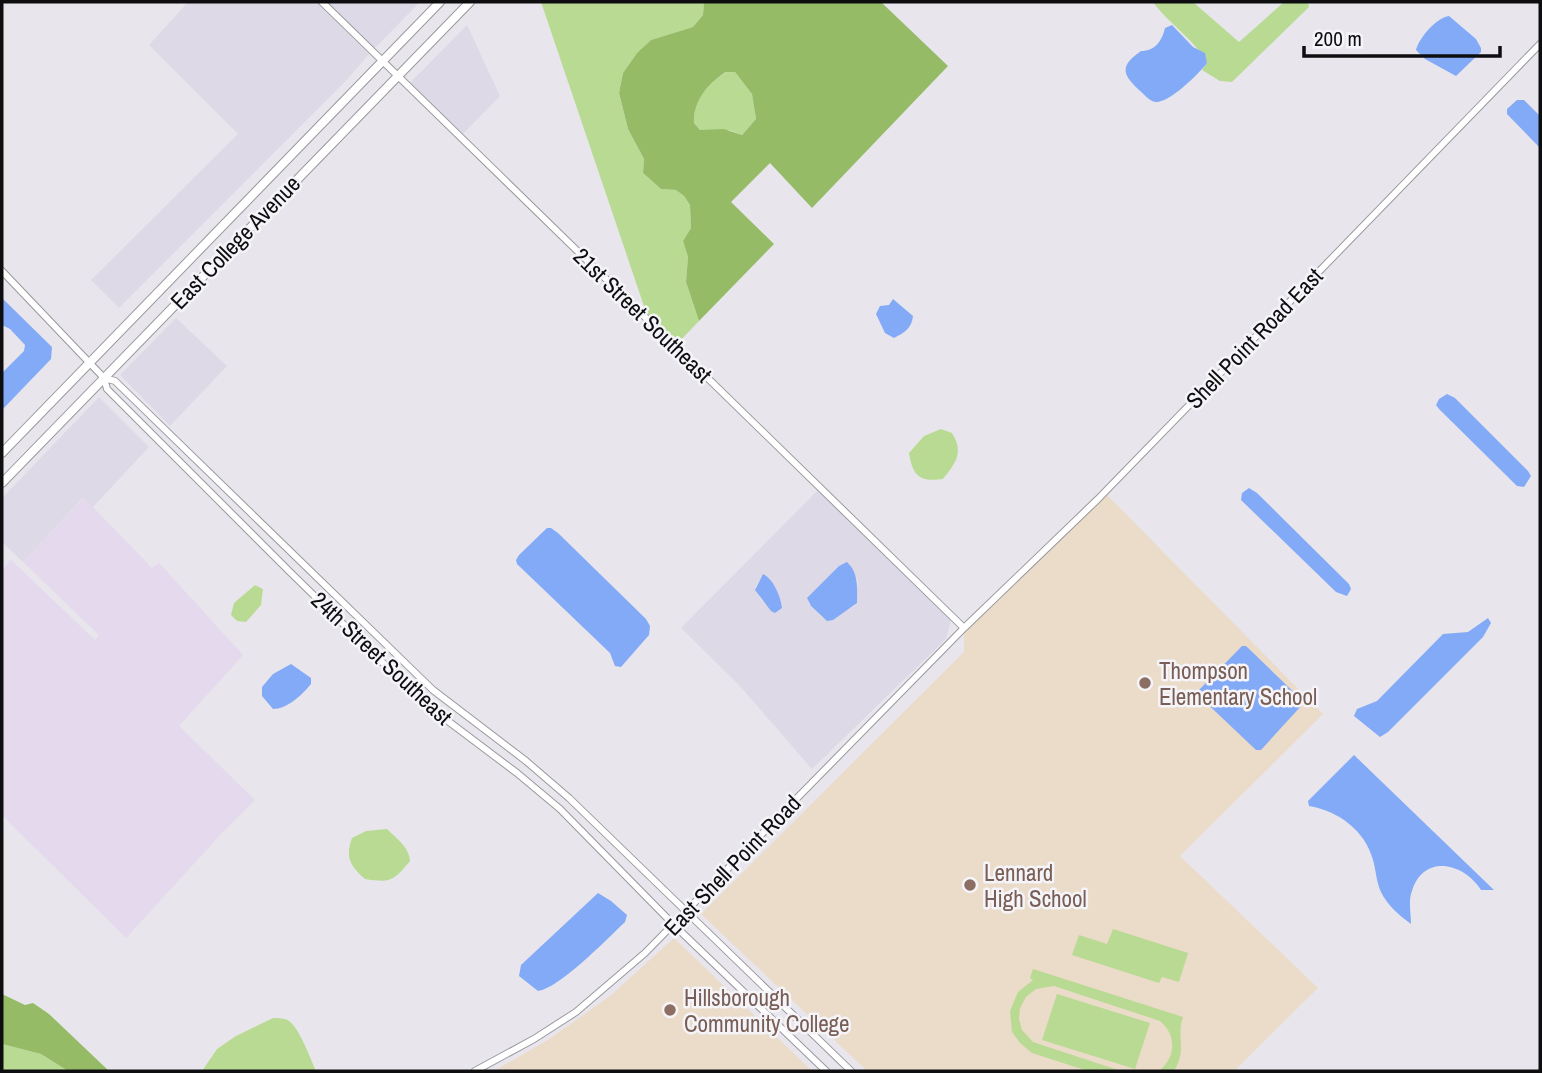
<svg xmlns="http://www.w3.org/2000/svg" width="1542" height="1073" font-family="'Archivo Narrow',sans-serif">
<rect width="100%" height="100%" fill="#e8e6ec"/>
<!-- built -->
<path fill="#ddd9e6" fill-rule="evenodd" d="M188,2H318L369,54L344,83L119,308L91,280L238,134L149,45Z
M327,2H420L374,49Z
M467,25L500,96L462,135L409,84Z
M176,318L227,366L170,426L120,375Z
M99,397L149,447L93,507L83,498L23,562L2,542V498Z
M818,490L951,620L946,639L812,769L739,685L681,628ZM849,563L858,581L855,606L848,608L833,620L824,619L808,603L839,566ZM763,574L770,578L781,602L782,608L775,613L761,600L755,587Z"/>
<!-- industrial -->
<path fill="#e4d9ed" d="M84,498L152,568L159,563L243,655L179,726L255,800L221,834L126,938L2,815V570L11,560L95,640L99,635L23,562Z"/>
<!-- education -->
<path fill="#ebdbc9" d="M1107,495L1323,714L1180,856L1318,988L1234,1071H867L701,914L964,652V628Z
M674,938L812,1071H494L548,1040L610,996Z"/>
<!-- green -->
<path fill="#b9da93" d="M541,2H704L703,15L693,27L651,40L637,53L623,73L619,93L628,129L644,159L643,173L661,189L676,190L684,196L690,205L691,228L683,241L688,257L686,282L699,321L677,344L647,315Z
M1153,2H1193L1239,42L1284,2H1308L1309,7L1232,82L1220,81L1202,70L1207,63C1197,42 1167,22 1153,2Z
M727,72H735L752,94L756,119L742,135L729,130H700L694,123C693,100 708,82 727,72Z
M941,429L952,433C964,452 956,463 943,479C920,482 913,477 909,453L924,436Z
M255,585L263,589L261,605L246,622L237,621L231,615L234,603Z
M387,829C397,839 409,847 410,861C394,881 390,883 365,879C350,866 345,857 352,838L366,831Z
M1113,929L1188,953L1179,982L1162,977L1159,983L1072,955L1079,935L1107,944Z
M1033,969L1183,1017C1176,1036 1187,1049 1175,1069L1173,1071H1159C1176,1057 1177,1035 1160,1021L1054,986L1036,989L1026,997L1020,1008L1019,1019L1022,1030L1033,1042L1121,1071H1088L1032,1053L1020,1043L1012,1032L1010,1011L1018,992L1033,980L1030,978Z
M1057,994L1150,1023L1135,1069L1042,1040Z
M273,1018C278,1018 285,1018 289,1021C300,1029 310,1058 316,1071H202L217,1049L236,1036Z
M2,1044L41,1054L68,1071H2Z"/>
<!-- forest -->
<path fill="#95bb67" fill-rule="evenodd" d="M704,2H881L948,66L812,208L770,163L731,202L774,244L699,321L686,282L688,257L683,241L691,228L690,205L684,196L676,190L661,189L643,173L644,159L628,129L619,93L623,73L637,53L651,40L693,27L703,15ZM726,72H735L752,94L756,119L742,135L724,129L700,130L694,123C693,101 708,83 726,72Z
M2,994L25,1005L33,1003L49,1014L109,1071H68L41,1054L2,1044Z"/>
<!-- water -->
<path fill="#83aaf6" d="M1449,16L1476,39L1481,48V52L1456,76L1425,59L1416,50C1419,38 1436,18 1449,16Z
M1172,25L1193,47L1205,53L1207,63C1199,74 1168,104 1155,102C1149,101 1143,93 1138,89C1121,73 1121,65 1141,51C1155,51 1162,41 1165,28Z
M1517,100H1524L1540,116V148L1507,114V109Z
M2,298L52,347L51,359L2,410V373L24,351L25,345L10,329L2,325Z
M893,299L913,316C912,328 904,333 894,338L885,333L876,314L880,306L889,305Z
M1447,394L1455,398L1528,471L1531,476L1524,487L1517,486L1439,409L1436,405L1439,399Z
M1249,488L1257,493L1349,584L1351,589L1347,596L1336,592L1241,500L1242,493Z
M547,528H551L558,533L646,619L650,626L649,635L621,667L615,666L610,653L517,564L516,560L519,555Z
M847,562C859,573 857,588 857,603L833,620L827,621L811,606L807,598L839,566Z
M763,574C773,578 781,597 782,608L775,613L771,611L755,590Z
M1488,618L1491,623L1483,637L1388,732L1380,737L1354,716L1357,709L1377,701L1443,634L1468,632Z
M1242,646H1246L1303,701L1302,705L1261,750H1256L1198,695V691Z
M291,664L311,678V684C302,695 287,709 273,709L262,696V687L273,674Z
M1354,755L1494,890H1481C1464,863 1424,853 1412,891C1408,900 1411,914 1411,924C1400,916 1387,905 1381,892C1376,881 1376,870 1373,860C1365,830 1338,811 1309,806L1308,801Z
M598,893L611,901L627,915L625,922C607,939 560,988 538,991L519,976L521,965Z"/>
<g fill="none" stroke-linecap="round" stroke-linejoin="round">
<!-- minor casing -->
<g stroke="#99989d" stroke-width="8">
<path id="minor" d="M322,2L964,628
M2,271L104,378L107,389L291,573L424,703L517,773L560,809L674,925L826,1071
M104,378L115,381L433,690L526,761L569,798L851,1071
M475,1071L534,1039L576,1012L645,953L964,628L1098,499L1540,44"/>
</g>
<!-- major casing -->
<g stroke="#99989d" stroke-width="10">
<path id="major" d="M2,453L440,2
M2,483L470,2"/>
</g>
<!-- minor -->
<use href="#minor" stroke="#fff" stroke-width="6"/>
<!-- major -->
<use href="#major" stroke="#fff" stroke-width="8"/>
</g>
<!-- markers -->
<g fill="#8d6e63" stroke="#f5f4f9" stroke-width="2.5">
<circle cx="1145" cy="683" r="7"/>
<circle cx="970" cy="885" r="7"/>
<circle cx="670" cy="1010" r="7"/>
</g>
<g text-anchor="middle" dominant-baseline="central" stroke-width="5" stroke-linejoin="round" paint-order="stroke">
<!-- street labels -->
<g font-size="23" fill="#0e0e10" stroke="#f5f4f9">
<text transform="translate(235 242) rotate(-46)">East College Avenue</text>
<text transform="translate(643 315) rotate(44)">21st Street Southeast</text>
<text transform="translate(1254 338) rotate(-46)">Shell Point Road East</text>
<text transform="translate(382 658) rotate(43)">24th Street Southeast</text>
<text transform="translate(732 865) rotate(-46)">East Shell Point Road</text>
</g>
<!-- education labels -->
<g font-size="23" fill="#785e54" stroke="#f5f4f9" text-anchor="start">
<text x="1159" y="670">Thompson<tspan x="1159" dy="26">Elementary School</tspan></text>
<text x="984" y="872">Lennard<tspan x="984" dy="26">High School</tspan></text>
<text x="684" y="997">Hillsborough<tspan x="684" dy="26">Community College</tspan></text>
</g>
</g>
<!-- border -->
<rect width="1542" height="1073" fill="none" stroke="#0e0e10" stroke-width="7"/>
<!-- scale -->
<path d="M1304 46v10h196v-10" fill="none" stroke="#0e0e10" stroke-width="3.5"/>
<text x="1314" y="46" font-size="21" fill="#0e0e10" stroke="#f5f4f9" stroke-width="5" paint-order="stroke">200 m</text>
</svg>
